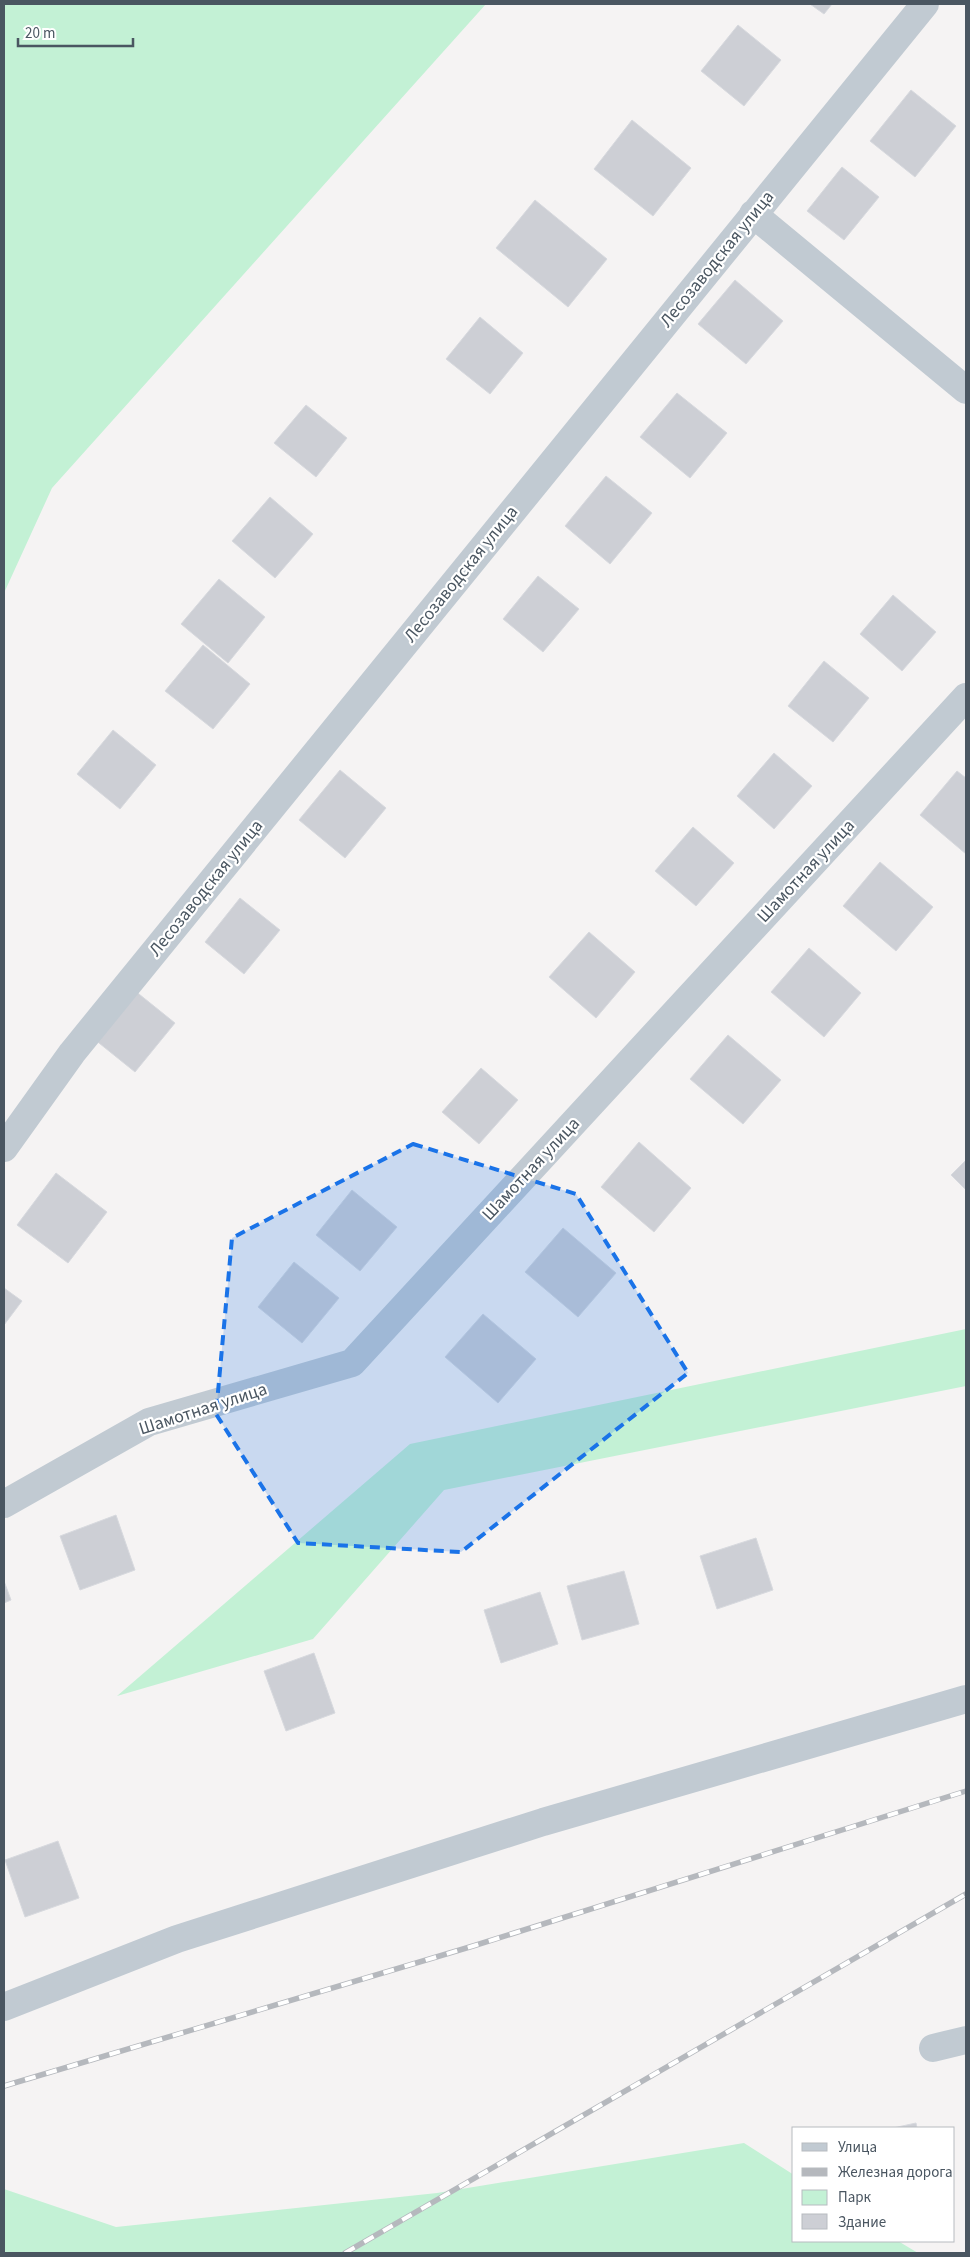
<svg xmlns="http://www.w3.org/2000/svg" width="970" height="2257" font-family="'Source Sans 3',sans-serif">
<rect width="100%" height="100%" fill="#f5f3f3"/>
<!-- green -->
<path fill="#c3f1d5" d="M4,4H486L52,488L4,593Z
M966,1329V1386L444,1490L313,1639L117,1696L410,1444Z
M744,2143L794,2175V2241H898L918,2253H4V2189L116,2227L437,2193Z"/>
<!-- building -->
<path fill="#cdcfd5" stroke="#d7d9de" d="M810,4H832L824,14Z
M738,25L781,60L744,106L701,71Z
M911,90L956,126L915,177L870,141Z
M632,120L691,168L653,216L594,169Z
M842,167L879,197L844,240L807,211Z
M535,200L607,259L568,307L496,248Z
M735,280L783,321L746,364L698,324Z
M480,317L523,353L490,394L446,359Z
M677,393L727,433L690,478L640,437Z
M306,405L347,438L316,477L274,443Z
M606,476L652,513L610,564L565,526Z
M270,497L313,534L275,578L232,541Z
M538,576L579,609L543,652L503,619Z
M219,579L265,617L228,663L181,624Z
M893,595L936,632L902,671L860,634Z
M203,645L250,684L213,729L165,691Z
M824,661L869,698L833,742L788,706Z
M113,730L156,765L120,809L77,774Z
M774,753L812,786L774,829L737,796Z
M340,770L386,808L345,858L299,820Z
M957,771L966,778V854L920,815Z
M693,827L734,863L696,906L655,871Z
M880,862L933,907L896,951L843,906Z
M240,898L280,930L244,974L205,942Z
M589,932L635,972L596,1018L549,977Z
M809,948L861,993L824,1037L771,992Z
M134,990L175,1023L135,1072L94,1039Z
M728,1035L781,1080L743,1124L690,1079Z
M481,1068L518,1100L479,1144L442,1112Z
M639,1142L691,1188L654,1232L601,1187Z
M966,1160V1190L951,1175Z
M56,1173L107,1212L68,1263L17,1225Z
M352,1190L397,1227L360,1271L316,1235Z
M563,1228L616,1273L578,1317L525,1272Z
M294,1262L339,1298L302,1343L258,1307Z
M4,1288L22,1301L4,1325Z
M483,1314L536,1359L498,1403L445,1357Z
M116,1515L135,1570L80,1590L60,1536Z
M756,1538L773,1590L717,1609L700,1556Z
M624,1571L639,1624L582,1640L567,1586Z
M4,1581L11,1600L4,1603Z
M540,1592L558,1644L501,1663L484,1610Z
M314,1653L335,1713L286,1731L264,1671Z
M58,1841L79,1898L25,1917L5,1860Z
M916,2123L917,2128H893Z"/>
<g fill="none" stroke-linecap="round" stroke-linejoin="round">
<!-- minor -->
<path stroke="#c1cad2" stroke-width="28" d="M753,214L966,390
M4,1148L72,1053L925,4
M4,1504L149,1422L352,1363L966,697
M4,2007L177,1939L543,1822L966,1699
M933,2048L966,2040"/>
<!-- rail casing -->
<g stroke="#b5b8bd" stroke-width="5.5">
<path id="rail" d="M4,2086L473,1946L966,1791
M345,2253L966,1894"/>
</g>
<!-- rail -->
<use href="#rail" stroke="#fff" stroke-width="4" stroke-dasharray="11" stroke-linecap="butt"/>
</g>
<!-- marked area -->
<path fill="#1a73e8" fill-opacity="0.2" stroke="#1a73e8" stroke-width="4" stroke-dasharray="10 6" stroke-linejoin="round" d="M413,1144L576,1194L688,1373L461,1552L298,1543L216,1414L232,1238Z"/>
<g text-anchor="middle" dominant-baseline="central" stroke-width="4.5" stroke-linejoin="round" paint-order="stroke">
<!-- street labels -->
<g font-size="18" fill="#4a5661" stroke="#fff">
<text transform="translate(717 259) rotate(-51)">Лесозаводская улица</text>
<text transform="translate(461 574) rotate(-51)">Лесозаводская улица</text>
<text transform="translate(806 871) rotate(-47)">Шамотная улица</text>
<text transform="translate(206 888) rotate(-51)">Лесозаводская улица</text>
<text transform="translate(531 1169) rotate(-47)">Шамотная улица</text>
<text transform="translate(203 1409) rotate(-18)">Шамотная улица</text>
</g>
</g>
<!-- border -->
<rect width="970" height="2257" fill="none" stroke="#4a5661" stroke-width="10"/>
<!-- legend -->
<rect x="792" y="2127" width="162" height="115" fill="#ffffff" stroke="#b7bbc0"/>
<rect x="802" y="2143" width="25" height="8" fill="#c1cad2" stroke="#b7bbc0"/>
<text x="838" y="2152" font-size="15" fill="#4a5661">Улица</text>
<rect x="802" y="2168" width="25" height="8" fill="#b5b8bd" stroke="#b7bbc0"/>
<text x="838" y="2177" font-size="15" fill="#4a5661">Железная дорога</text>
<rect x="802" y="2190" width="25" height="15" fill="#c3f1d5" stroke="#b7bbc0"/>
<text x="838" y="2202" font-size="15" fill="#4a5661">Парк</text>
<rect x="802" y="2214" width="25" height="15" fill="#cdcfd5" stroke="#b7bbc0"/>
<text x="838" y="2227" font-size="15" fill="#4a5661">Здание</text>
<!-- scale -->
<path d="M18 38v8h115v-8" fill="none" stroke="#4a5661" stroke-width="2.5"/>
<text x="25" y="38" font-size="15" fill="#4a5661" stroke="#ffffff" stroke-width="4" paint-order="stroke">20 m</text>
</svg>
